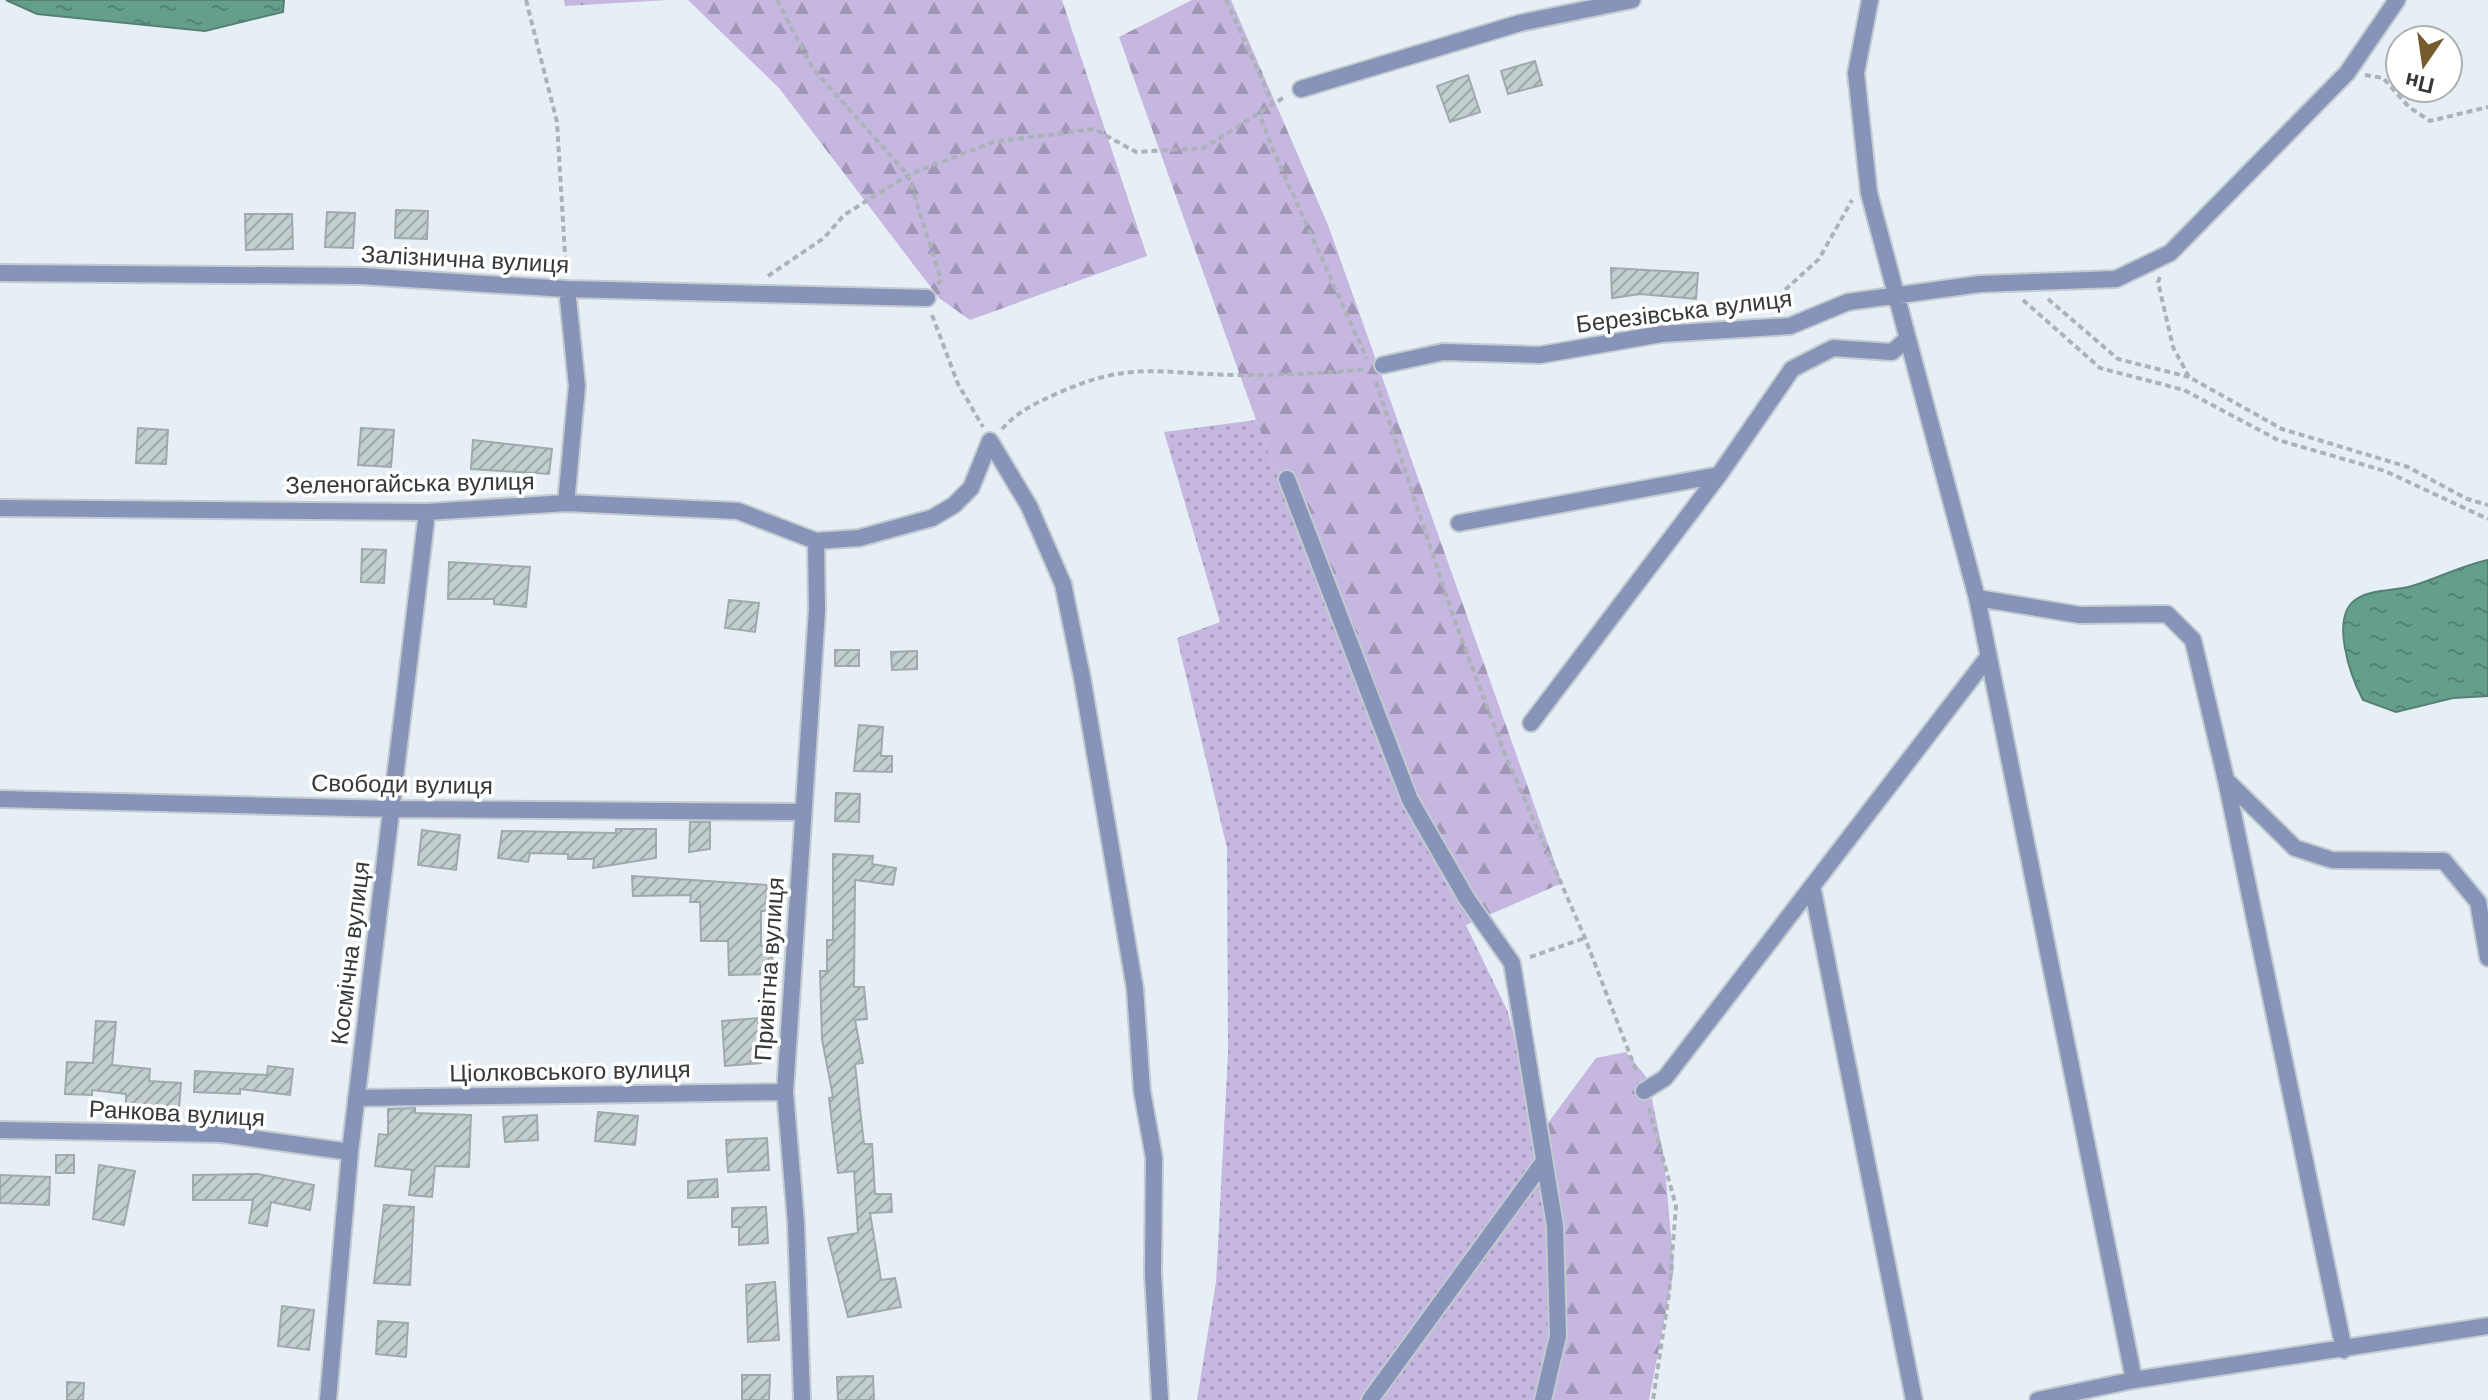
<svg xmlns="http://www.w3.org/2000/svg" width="2488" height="1400" font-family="Arial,sans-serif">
<defs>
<pattern id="grass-dots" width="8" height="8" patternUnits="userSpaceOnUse" patternTransform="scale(2)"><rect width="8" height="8" fill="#c5b7df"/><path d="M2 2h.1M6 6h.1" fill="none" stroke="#a196b6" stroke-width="1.8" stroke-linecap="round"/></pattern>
<pattern id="forest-firs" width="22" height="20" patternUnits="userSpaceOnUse" patternTransform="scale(2)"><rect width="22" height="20" fill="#c5b7df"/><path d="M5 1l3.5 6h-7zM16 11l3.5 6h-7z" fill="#a196b6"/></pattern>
<pattern id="water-ripples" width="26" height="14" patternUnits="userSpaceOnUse" patternTransform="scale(2)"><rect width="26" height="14" fill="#649f8c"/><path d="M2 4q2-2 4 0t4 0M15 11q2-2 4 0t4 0" fill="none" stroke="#538374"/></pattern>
<pattern id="building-hatch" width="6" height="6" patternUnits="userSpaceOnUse" patternTransform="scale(2)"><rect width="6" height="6" fill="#c2cecf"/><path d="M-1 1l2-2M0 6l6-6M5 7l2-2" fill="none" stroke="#9ea8a9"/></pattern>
</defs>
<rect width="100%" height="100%" fill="#e6eff5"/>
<!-- grass -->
<path fill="url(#grass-dots)" d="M1256,420L1393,774L1508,1012L1557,1208L1559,1353L1546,1400H1197L1216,1282L1228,1053L1227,848L1177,638L1220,622L1164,432Z"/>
<!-- forest -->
<path fill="url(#forest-firs)" d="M564,0H668L565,6Z
M688,0H1062L1147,256L970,320L939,298L779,88Z
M1192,0H1231L1328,225L1562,883L1466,925L1393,774L1256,420L1119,37Z
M1626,1052L1648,1079L1664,1158L1674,1269L1649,1400H1546L1559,1353L1539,1135L1596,1058Z"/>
<!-- water -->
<path fill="url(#water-ripples)" stroke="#568074" stroke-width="2" d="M6,0H284L283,12L205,31L37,14Z
M2488,560V696L2453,698L2396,712L2363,700C2351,677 2328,615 2358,598C2374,589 2395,591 2412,586C2438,578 2461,566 2488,560Z"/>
<!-- building -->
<path fill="url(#building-hatch)" stroke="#9eaaab" stroke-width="2" d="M1535,61L1542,85L1508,94L1501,71Z
M1468,75L1480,112L1450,122L1437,86Z
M396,210L428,211L427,239L395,238Z
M327,212L355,213L353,248L325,247Z
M245,214H292L293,249L246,250Z
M1611,268L1698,273L1696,299L1640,294L1612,298Z
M138,428L168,430L166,464L136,463Z
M361,428L394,430L391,467L358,465Z
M473,440L552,449L549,474L471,469Z
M362,549L386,550L384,583L361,582Z
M449,562L530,567L526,607L494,604V599H448Z
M729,600L759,603L755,632L725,628Z
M835,650H859V666H835Z
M917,651V669L892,670L891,652Z
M859,725L883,727L881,756H892V772L854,771Z
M836,793L860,794L859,822L835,821Z
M690,822H710V849L689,852Z
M616,829H656V858L593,868L594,859H568V854L530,853L528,862L498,858L502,831L616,833Z
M422,830L460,835L456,870L418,865Z
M833,854L873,856L872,864L896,868L893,885L855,880L854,987H864L867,1019L855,1020L863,1063L855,1064L864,1144H872L875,1194H891L892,1212L870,1213L881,1280L895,1278L901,1307L848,1317L828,1238L858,1233L854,1171L838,1173L829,1098L833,1097L822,1039L820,971H827V940H833Z
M632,876L767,885L766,911H761V946H772L773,974L729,975L728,941H701L700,902H690L691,895L633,896Z
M758,1018L761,1063L725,1066L722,1021Z
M96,1021L116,1022L112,1065L150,1069L149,1081L181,1083L179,1108L126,1105V1094L92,1090V1095L65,1094L67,1062L93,1063Z
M268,1066L293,1069L290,1095L240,1089V1094L194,1092L195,1071L267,1075Z
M415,1108V1113L471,1115L469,1167L435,1166L432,1197L409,1195L412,1170L375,1166L379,1134L388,1135V1109Z
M598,1112L638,1116L635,1145L595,1141Z
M537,1115L538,1140L505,1142L503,1117Z
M767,1138L769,1170L728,1172L726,1140Z
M56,1155H74V1173H56Z
M99,1165L135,1171L124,1225L93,1219Z
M258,1174L314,1185L310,1210L271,1202L267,1226L249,1223L253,1200H193V1175Z
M0,1175L50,1177L49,1205L0,1203Z
M717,1179L718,1197L688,1198V1181Z
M384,1205L414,1207L410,1285L374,1283Z
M766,1207L768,1243L739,1245V1227H732V1208Z
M775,1282L779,1340L748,1342L746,1285Z
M282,1306L314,1310L309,1350L278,1346Z
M378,1321L408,1323L406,1357L376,1354Z
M742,1375H770L769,1400H742Z
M873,1376L874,1400H838L837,1377Z
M67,1382L84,1383L83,1400H67Z"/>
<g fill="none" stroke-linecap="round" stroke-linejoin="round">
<!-- minor casing -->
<g stroke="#c3cbd0" stroke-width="20">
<path id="minor" d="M1870,0L1856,73L1869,193L1977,598L2134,1380
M1301,89L1520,23L1632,0
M0,273L361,276L567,289L927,298
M1383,365L1443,352L1540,355L1661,334L1790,326L1848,302L1980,284L2116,279L2170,253L2347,73L2397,0
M990,441L1029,506L1063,584L1082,677L1135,989L1142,1091L1154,1158L1153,1274L1160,1400
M1287,479L1410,800L1467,899L1512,963L1555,1226L1558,1336L1543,1400
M566,503L577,386L567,289
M0,508L427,512L566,503L738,511L816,541L859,538L932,518L954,505L971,488L990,441
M1459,523L1719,475
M1977,598L2080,615L2167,614L2193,640L2226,780L2344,1350
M1531,723L1719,475L1792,369L1833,348L1892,352L1907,339
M2226,780L2295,848L2332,860L2444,861L2478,902L2488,958
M0,799L391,809L803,812
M1812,886L1914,1400
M1644,1091L1665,1078L1988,657
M356,1098L785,1092
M0,1130L221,1134L350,1152
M328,1400L350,1152L427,512
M802,1400L796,1223L785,1092L817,610L816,541
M1370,1400L1544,1161
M2038,1400L2134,1380L2488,1326"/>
</g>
<!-- path -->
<path stroke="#acb3b8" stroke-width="4" stroke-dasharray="6 4" stroke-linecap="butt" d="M526,0L557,122L566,271
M777,0L813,69L908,175L941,280L938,284
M1226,0L1272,102
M2365,75L2383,78L2409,107L2430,121L2488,107
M1262,109V121L1274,152L1367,359
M768,276L824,238L844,215L908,175L993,142L1094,129L1136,152L1204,148L1286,96
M2160,277L2158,282L2173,347L2189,377L2282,429L2408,467L2467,499L2488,505
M2048,299L2118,359L2189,377
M2023,300L2100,368L2184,390L2278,440L2385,471L2488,519
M1763,310L1819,259L1852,200
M932,315L958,384L983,427
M1376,382L1453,616L1504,752L1585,938L1637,1073
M1002,429C1018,411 1036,403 1058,393C1133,360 1160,374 1237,375C1280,375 1323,374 1365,369
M1530,957L1585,938
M1649,1108L1676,1206L1669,1294L1653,1400"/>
<!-- minor -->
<use href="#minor" stroke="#8794b9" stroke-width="16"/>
</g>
<g text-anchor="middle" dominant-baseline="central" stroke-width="7" stroke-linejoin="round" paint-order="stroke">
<!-- street labels -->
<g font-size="24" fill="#35393b" stroke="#fff">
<text transform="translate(465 259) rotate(3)">Залізнична вулиця</text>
<text transform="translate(1684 311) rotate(-7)">Березівська вулиця</text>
<text transform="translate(410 483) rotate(-1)">Зеленогайська вулиця</text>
<text transform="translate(402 784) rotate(1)">Свободи вулиця</text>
<text transform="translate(350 953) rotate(-83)">Космічна вулиця</text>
<text transform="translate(769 969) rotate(-86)">Привітна вулиця</text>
<text transform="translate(570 1071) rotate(-1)">Ціолковського вулиця</text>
<text transform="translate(177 1113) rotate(3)">Ранкова вулиця</text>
</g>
</g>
<!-- north arrow -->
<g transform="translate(2424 64) rotate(193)"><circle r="38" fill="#ffffff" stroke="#aeb0b1" stroke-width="2"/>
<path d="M0-6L14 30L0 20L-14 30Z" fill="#775a2e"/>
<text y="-12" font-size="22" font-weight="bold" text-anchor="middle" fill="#35393b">Пн</text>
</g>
</svg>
